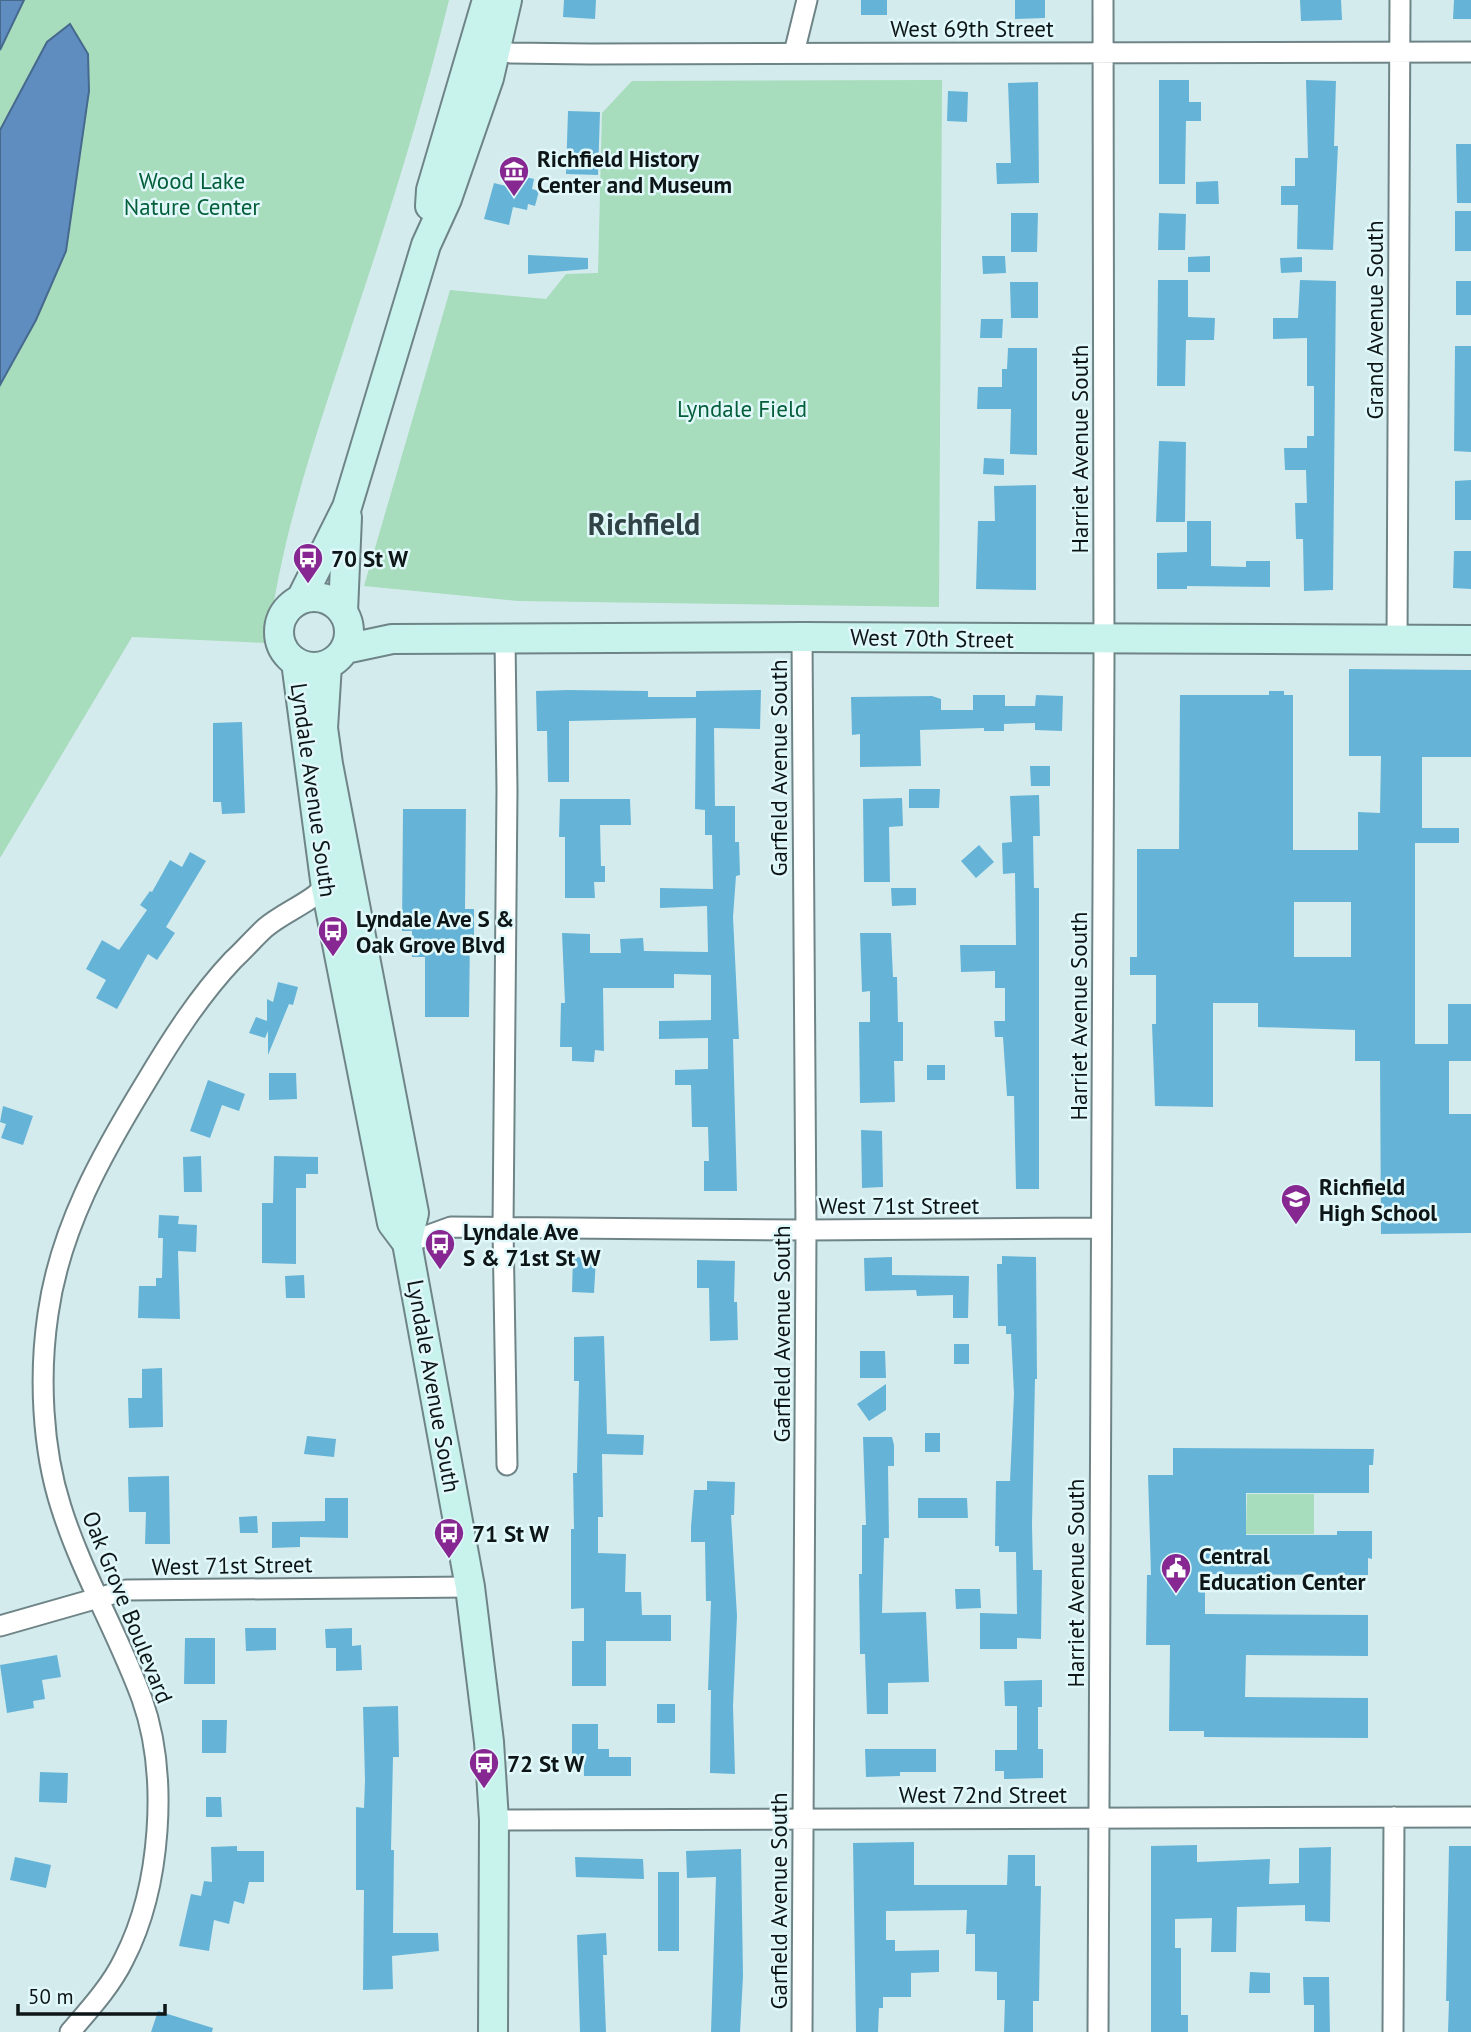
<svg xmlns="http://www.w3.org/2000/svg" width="1471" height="2032" font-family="'PT Sans',sans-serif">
<rect width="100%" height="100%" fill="#d4ebed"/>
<!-- green -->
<path fill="#a7dcbc" d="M0,0H449C423,107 387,221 352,325C318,430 281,533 268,643L132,637L0,858Z
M942,80L939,607L518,601L364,586L450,290L546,299L566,274L598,273L602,113L632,81Z
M1247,1494H1314V1534H1246Z"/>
<!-- water -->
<path fill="#5f8dc0" stroke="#46698d" stroke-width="2" d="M0,0H24L0,50Z
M70,24L88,54L89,91L66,251L36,320L0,385V130L47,42Z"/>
<!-- building -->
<path fill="#65b4d7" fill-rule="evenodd" d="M564,0H596L595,19L563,17Z
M861,0H887V15H861Z
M1015,0H1045V18L1015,19Z
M1300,0H1341L1342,20L1301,21Z
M1454,0H1471V19H1453Z
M1159,80H1189V102H1201V121H1186L1185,184H1159Z
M1306,80L1336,81L1334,146H1338L1333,250L1297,249L1298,205H1281V186H1295V158H1308Z
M1038,82L1039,183L997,184L996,163H1011L1008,83Z
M948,91L968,92L967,122L947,121Z
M568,111L600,112L598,175L566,174Z
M1456,144H1471V203H1457Z
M517,175L534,179L532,189L539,191L535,206L528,204L527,210L513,207L509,225L484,219L494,183L510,187Z
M1218,181L1219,204H1196V182Z
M1455,211H1471V251H1455Z
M1011,213H1038L1037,252H1011Z
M1159,213L1186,214L1185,250H1158Z
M528,255L588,258V269L528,274Z
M982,256H1005L1006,273L983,274Z
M1210,256V272H1188V257Z
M1302,257V272L1281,273L1280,258Z
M1158,280H1188V317L1215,318L1214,340H1186L1185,386H1157Z
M1300,280L1336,281L1333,590L1304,591L1303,539H1296L1295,503H1307L1306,470H1285L1284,448H1307V436H1314V386H1307V338L1273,339V318H1298Z
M1456,281H1471V315H1456Z
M1010,282H1038V318H1011Z
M981,319H1003L1002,338H980Z
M1455,346H1471V452L1454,451Z
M1008,348H1037V455L1010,454L1011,409H977L978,387H1002V369H1007Z
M1159,441L1186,442L1185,522H1156Z
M984,458L1004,459V475L983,474Z
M1471,480V520H1455V481Z
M1036,485V590L976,589L978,521H995L994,486Z
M1187,521H1211V566L1246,567V561H1270V587L1187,586V589H1157V553L1187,552Z
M1454,551H1471V589L1453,588Z
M1349,669L1471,670V757H1422V828H1459V843H1415V1044H1448V1004H1471V1061H1449V1114H1471V1233L1381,1234L1380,1061H1355V1030L1258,1027V1003H1213V1107L1155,1106L1152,1024H1156V975H1130V957H1137V849H1179L1180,695H1269V691H1284V695H1293V850H1358V812L1380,813L1381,756H1349ZM1294,902H1351V957H1294Z
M568,690L648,691V697H696V691L761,690L760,729L714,728L715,806H735V842H739L740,875L736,876L733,917L739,1039H733L737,1191H704V1161H709L708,1127H692L691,1085H675V1070L708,1069V1038L659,1039V1021L711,1020V975L674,974V988H603L604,1051L595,1050L594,1062L572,1061V1047H560L561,1003H565L562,933L590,934V953H621L620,939L643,938L644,951L708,952L707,906L660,908V888L713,889L712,835H705V810L695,809L696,718L569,721V782H548L547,731H537L536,691Z
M973,695H1005V706H1035L1036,695L1063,696L1062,731L1035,730V723L1004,724V731H984V728L920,730L921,766L860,767V734L852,735L851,697L932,696L941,699V710H973Z
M242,722L245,813L222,814L221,802H213V723Z
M1030,766H1050V786H1031Z
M909,789H940L939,808H909Z
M1039,795L1040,836H1033L1034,888H1039V1189H1016L1014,1096H1007L1003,1037H995L994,1021H1005V988H995V971L961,972L960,945H1016L1015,873L1003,874L1002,843L1012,842L1010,796Z
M902,798L903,826L889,827L890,882H864L863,799Z
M560,799H630L631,825H600L601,866H605V882H594L595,898H565V837H559Z
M403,809H466L465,909H474V935L470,934L469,1017H425V957H412V931H402Z
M979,845L994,862L976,878L961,861Z
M190,852L206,861L166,927L175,933L157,960L148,954L117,1009L96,998L106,980L86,969L102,940L119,950L147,910L140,905L150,891L152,892L170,860L182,867Z
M891,888H916V905L892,906Z
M860,933H891L893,977H897L898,1022H903V1061H894L895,1102L860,1103L859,1022H870V991L862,992Z
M278,982L298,987L293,1005L289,1004L268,1055V1031L265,1038L249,1033L256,1017L267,1021V999L273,1002Z
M927,1065H945V1080H927Z
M269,1073H296L297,1099L269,1100Z
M208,1080L245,1094L239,1111L222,1105L210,1138L190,1131Z
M3,1106L33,1116L23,1145L1,1138L6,1124L0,1122Z
M861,1130L882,1131L883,1187L862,1188Z
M201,1156L202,1192H184L183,1157Z
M274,1156L318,1157V1174H306V1188H296V1264L262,1263V1203H273Z
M159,1215L179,1216L178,1224L197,1225L196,1252L178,1251L180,1319L138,1318L139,1286H156V1278H162L163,1238H158Z
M1002,1256L1036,1257L1037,1379H1035L1032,1525L1033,1570H1042L1041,1639L1017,1638V1649H980V1613L1017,1614L1016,1552H999V1546H995L996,1481H1010L1014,1394L1011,1334H1006V1326H998L997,1264H1002Z
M573,1257L596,1258L594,1293L572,1292Z
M892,1257V1275L969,1276L968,1318H953V1295L917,1296L916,1290L865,1291L864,1258Z
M697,1260L735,1261L734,1302H737L738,1340L710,1341L709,1288H697Z
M304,1275L305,1298H286L285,1276Z
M604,1336L607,1434L644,1435L643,1455L602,1454L603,1517H598V1553L626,1554L625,1592H641L642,1615H671V1641H606V1686H572V1641H584V1608L571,1609V1529H574L573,1473H577L579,1381H574V1337Z
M954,1344H969V1364H954Z
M860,1351H885L886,1378H860Z
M162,1368L163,1427L129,1428L128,1398H142V1369Z
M886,1384V1410L869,1421L857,1404Z
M925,1433H940V1452H925Z
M307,1436L336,1439L334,1457L304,1454Z
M863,1437H892L894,1445V1466H888L889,1538H884L882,1613L926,1612L929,1682L888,1683V1714H867L865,1654H860L859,1574H862V1525H866Z
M1173,1448L1374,1449L1373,1465H1369V1493H1246V1535H1337V1531H1372V1559L1368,1558V1575L1205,1574V1614L1368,1615V1656L1246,1655L1245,1697L1368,1698V1738L1204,1737V1731H1169L1170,1645H1146L1147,1575H1151L1148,1475H1173Z
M169,1476L170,1544H145L146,1512H129L128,1477Z
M707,1481L735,1482L734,1515H731L737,1616L733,1706L735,1774L710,1773L711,1690H708L711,1601H706L705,1542H691V1527L694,1490H707Z
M325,1498H348V1538L300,1537V1547L272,1548V1522L325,1521Z
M918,1498H967L968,1518H918Z
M257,1516L258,1533H240L239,1517Z
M955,1589H980L981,1608L956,1609Z
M245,1628H276V1650L246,1651Z
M352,1628V1646L361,1645L362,1670L336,1671V1648H326L325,1629Z
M185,1638H215V1684H184Z
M57,1655L61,1677L42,1680L45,1699L33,1701L34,1708L7,1713L0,1665Z
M1042,1680V1707H1038V1749H1043V1778L1004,1779V1771H995V1750H1017V1706H1005L1004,1681Z
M657,1704H675V1723H657Z
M398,1706L399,1757H393L391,1850H394L393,1933H438L439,1951L392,1956L393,1989L363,1990L364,1890H356V1807L364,1808L365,1780L363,1707Z
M202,1720H227L226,1753H202Z
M572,1724H598V1749H609V1757H631V1776H584V1760H572Z
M865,1749H936V1772H900V1776L866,1777Z
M40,1772L68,1773L67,1803L39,1802Z
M206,1797H221L222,1817H206Z
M914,1842V1885H1007L1008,1855H1035V1886H1041L1040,1939L1039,2001H1033V2032H1004L1005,2000H997V1972L975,1971V1934H966L967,1910L886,1911V1940H895V1951L939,1950V1972L911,1973V1997H883V2008H879L878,2032H856L853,1843Z
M1197,1845V1862L1270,1859L1269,1884L1299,1883V1848L1331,1847L1330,1922L1305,1921V1905L1237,1907L1236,1952H1211L1212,1918L1175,1919V1948H1181V2015H1188V2032H1151V1846Z
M237,1846V1851H264V1882H249L244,1904L234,1901L229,1924L214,1920L209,1951L179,1946L191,1894L201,1896L204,1881L212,1882L211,1847Z
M1449,1846H1471V2032H1448L1449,2001H1446Z
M741,1849L743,1976L740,2032H711L716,1877L687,1878L686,1851Z
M15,1857L51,1865L46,1888L10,1880Z
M575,1857L643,1859L644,1879L576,1877Z
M658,1872H679V1951H658Z
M606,1933L607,1955H603L606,2032H580L577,1935Z
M1250,1972L1270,1973V1993H1249Z
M1303,1977H1329L1330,2032H1314V2005H1304Z
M158,2011L213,2028L212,2032H151Z"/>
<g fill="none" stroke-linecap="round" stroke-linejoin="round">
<!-- street casing -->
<g stroke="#6f8487" stroke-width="23">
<path id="street" d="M486,48L511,53L590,54L1471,52
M794,53L807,0
M802,637L806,1230L802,2032
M505,640L507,790L503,1228L507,1465
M1397,641L1400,0
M407,1243L451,1227L806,1230L1101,1228
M0,1626L126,1590L470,1587
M494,1820L1471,1817
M70,2032C89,2010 111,1986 124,1959C161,1887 169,1775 142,1699C118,1633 82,1574 61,1507C42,1448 39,1375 48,1314C60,1228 102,1154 146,1082C171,1040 199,996 233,960C244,950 254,938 265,928C286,910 317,901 332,878
M1098,2032L1104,660L1103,0
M1393,2032L1394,1817"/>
</g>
<!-- secondary casing -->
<g stroke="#6f8487" stroke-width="32">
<path id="secondary" d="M430,206L431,190L487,0
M279 632a35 35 0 1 1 70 0a35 35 0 1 1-70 0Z
M301,599L347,507L426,245L447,199L489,78L507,0
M343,612L347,517
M345,649L392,639L802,637L1471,640
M296,662L326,888L392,1223L407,1243
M327,665L323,728L328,764L414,1213L407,1243L470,1587L489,1742L494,1820L493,2032"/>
</g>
<!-- street -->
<use href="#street" stroke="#fff" stroke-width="19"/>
<!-- secondary -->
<use href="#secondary" stroke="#c8f2ec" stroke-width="28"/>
</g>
<!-- icons -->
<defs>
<g id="museum-pin" transform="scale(1.575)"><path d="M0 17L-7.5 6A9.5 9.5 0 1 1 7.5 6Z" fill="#872892" stroke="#e1f8fb"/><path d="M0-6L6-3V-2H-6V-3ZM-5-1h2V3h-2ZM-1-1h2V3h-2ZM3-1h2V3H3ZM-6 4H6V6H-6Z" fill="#fff"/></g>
<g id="bus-pin" transform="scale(1.575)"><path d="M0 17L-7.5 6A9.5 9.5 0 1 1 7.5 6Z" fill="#872892" stroke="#e1f8fb"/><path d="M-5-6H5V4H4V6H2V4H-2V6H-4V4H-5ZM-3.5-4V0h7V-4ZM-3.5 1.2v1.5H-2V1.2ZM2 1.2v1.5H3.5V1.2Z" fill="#fff"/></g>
<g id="school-pin" transform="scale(1.575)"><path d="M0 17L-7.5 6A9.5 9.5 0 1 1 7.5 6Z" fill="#872892" stroke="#e1f8fb"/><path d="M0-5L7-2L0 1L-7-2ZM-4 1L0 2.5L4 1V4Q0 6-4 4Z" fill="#fff"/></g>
<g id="civic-pin" transform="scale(1.575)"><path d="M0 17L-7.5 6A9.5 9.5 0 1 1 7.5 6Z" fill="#872892" stroke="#e1f8fb"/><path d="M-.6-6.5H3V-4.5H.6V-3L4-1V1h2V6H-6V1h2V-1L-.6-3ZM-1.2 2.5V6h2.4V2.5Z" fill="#fff"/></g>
</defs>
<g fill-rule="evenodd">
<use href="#museum-pin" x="514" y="171"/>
<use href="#bus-pin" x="308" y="558"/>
<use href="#bus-pin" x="333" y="931"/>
<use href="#school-pin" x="1296" y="1199"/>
<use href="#bus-pin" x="440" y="1244"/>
<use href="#bus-pin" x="449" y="1533"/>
<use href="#civic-pin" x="1176" y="1568"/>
<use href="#bus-pin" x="484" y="1763"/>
</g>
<g text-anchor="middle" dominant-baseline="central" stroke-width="5" stroke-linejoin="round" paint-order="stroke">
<!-- street labels -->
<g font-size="23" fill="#0d1516" stroke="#e1f8fb">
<text x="972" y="28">West 69th Street</text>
<text transform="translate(1374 320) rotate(-90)">Grand Avenue South</text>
<text transform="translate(1079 449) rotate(-90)">Harriet Avenue South</text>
<text transform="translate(932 638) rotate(1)">West 70th Street</text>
<text transform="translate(778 768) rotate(-90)">Garfield Avenue South</text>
<text transform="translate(314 790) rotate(82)">Lyndale Avenue South</text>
<text transform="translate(1078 1016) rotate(-90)">Harriet Avenue South</text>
<text x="899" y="1205">West 71st Street</text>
<text transform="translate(781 1334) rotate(-90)">Garfield Avenue South</text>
<text transform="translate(434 1386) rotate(80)">Lyndale Avenue South</text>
<text transform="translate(232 1565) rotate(-1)">West 71st Street</text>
<text transform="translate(1075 1583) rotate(-90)">Harriet Avenue South</text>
<text transform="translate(128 1607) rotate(68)">Oak Grove Boulevard</text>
<text x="983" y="1794">West 72nd Street</text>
<text transform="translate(778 1901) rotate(-90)">Garfield Avenue South</text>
</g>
<!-- poi labels -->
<g font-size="23" font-weight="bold" fill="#0d1516" stroke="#e1f8fb" text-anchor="start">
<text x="537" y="158">Richfield History<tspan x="537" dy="26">Center and Museum</tspan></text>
<text x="331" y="558">70 St W</text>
<text x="356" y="918">Lyndale Ave S &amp;<tspan x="356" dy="26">Oak Grove Blvd</tspan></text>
<text x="1319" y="1186">Richfield<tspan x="1319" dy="26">High School</tspan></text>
<text x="463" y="1231">Lyndale Ave<tspan x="463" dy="26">S &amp; 71st St W</tspan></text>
<text x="472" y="1533">71 St W</text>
<text x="1199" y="1555">Central<tspan x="1199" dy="26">Education Center</tspan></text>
<text x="507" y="1763">72 St W</text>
</g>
<!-- park labels -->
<g font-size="23" fill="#035e39" stroke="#e1f8fb">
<text x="192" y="180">Wood Lake<tspan x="192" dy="26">Nature Center</tspan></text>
<text x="742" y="408">Lyndale Field</text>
</g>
<!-- district labels -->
<g font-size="30" font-weight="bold" fill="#304345" stroke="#e1f8fb">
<text x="644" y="523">Richfield</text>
</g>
</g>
<!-- scale -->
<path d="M18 2004v10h147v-10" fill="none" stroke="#0d1516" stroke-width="3.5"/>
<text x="28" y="2004" font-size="21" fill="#0d1516" stroke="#e1f8fb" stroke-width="5" paint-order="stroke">50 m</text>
</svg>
